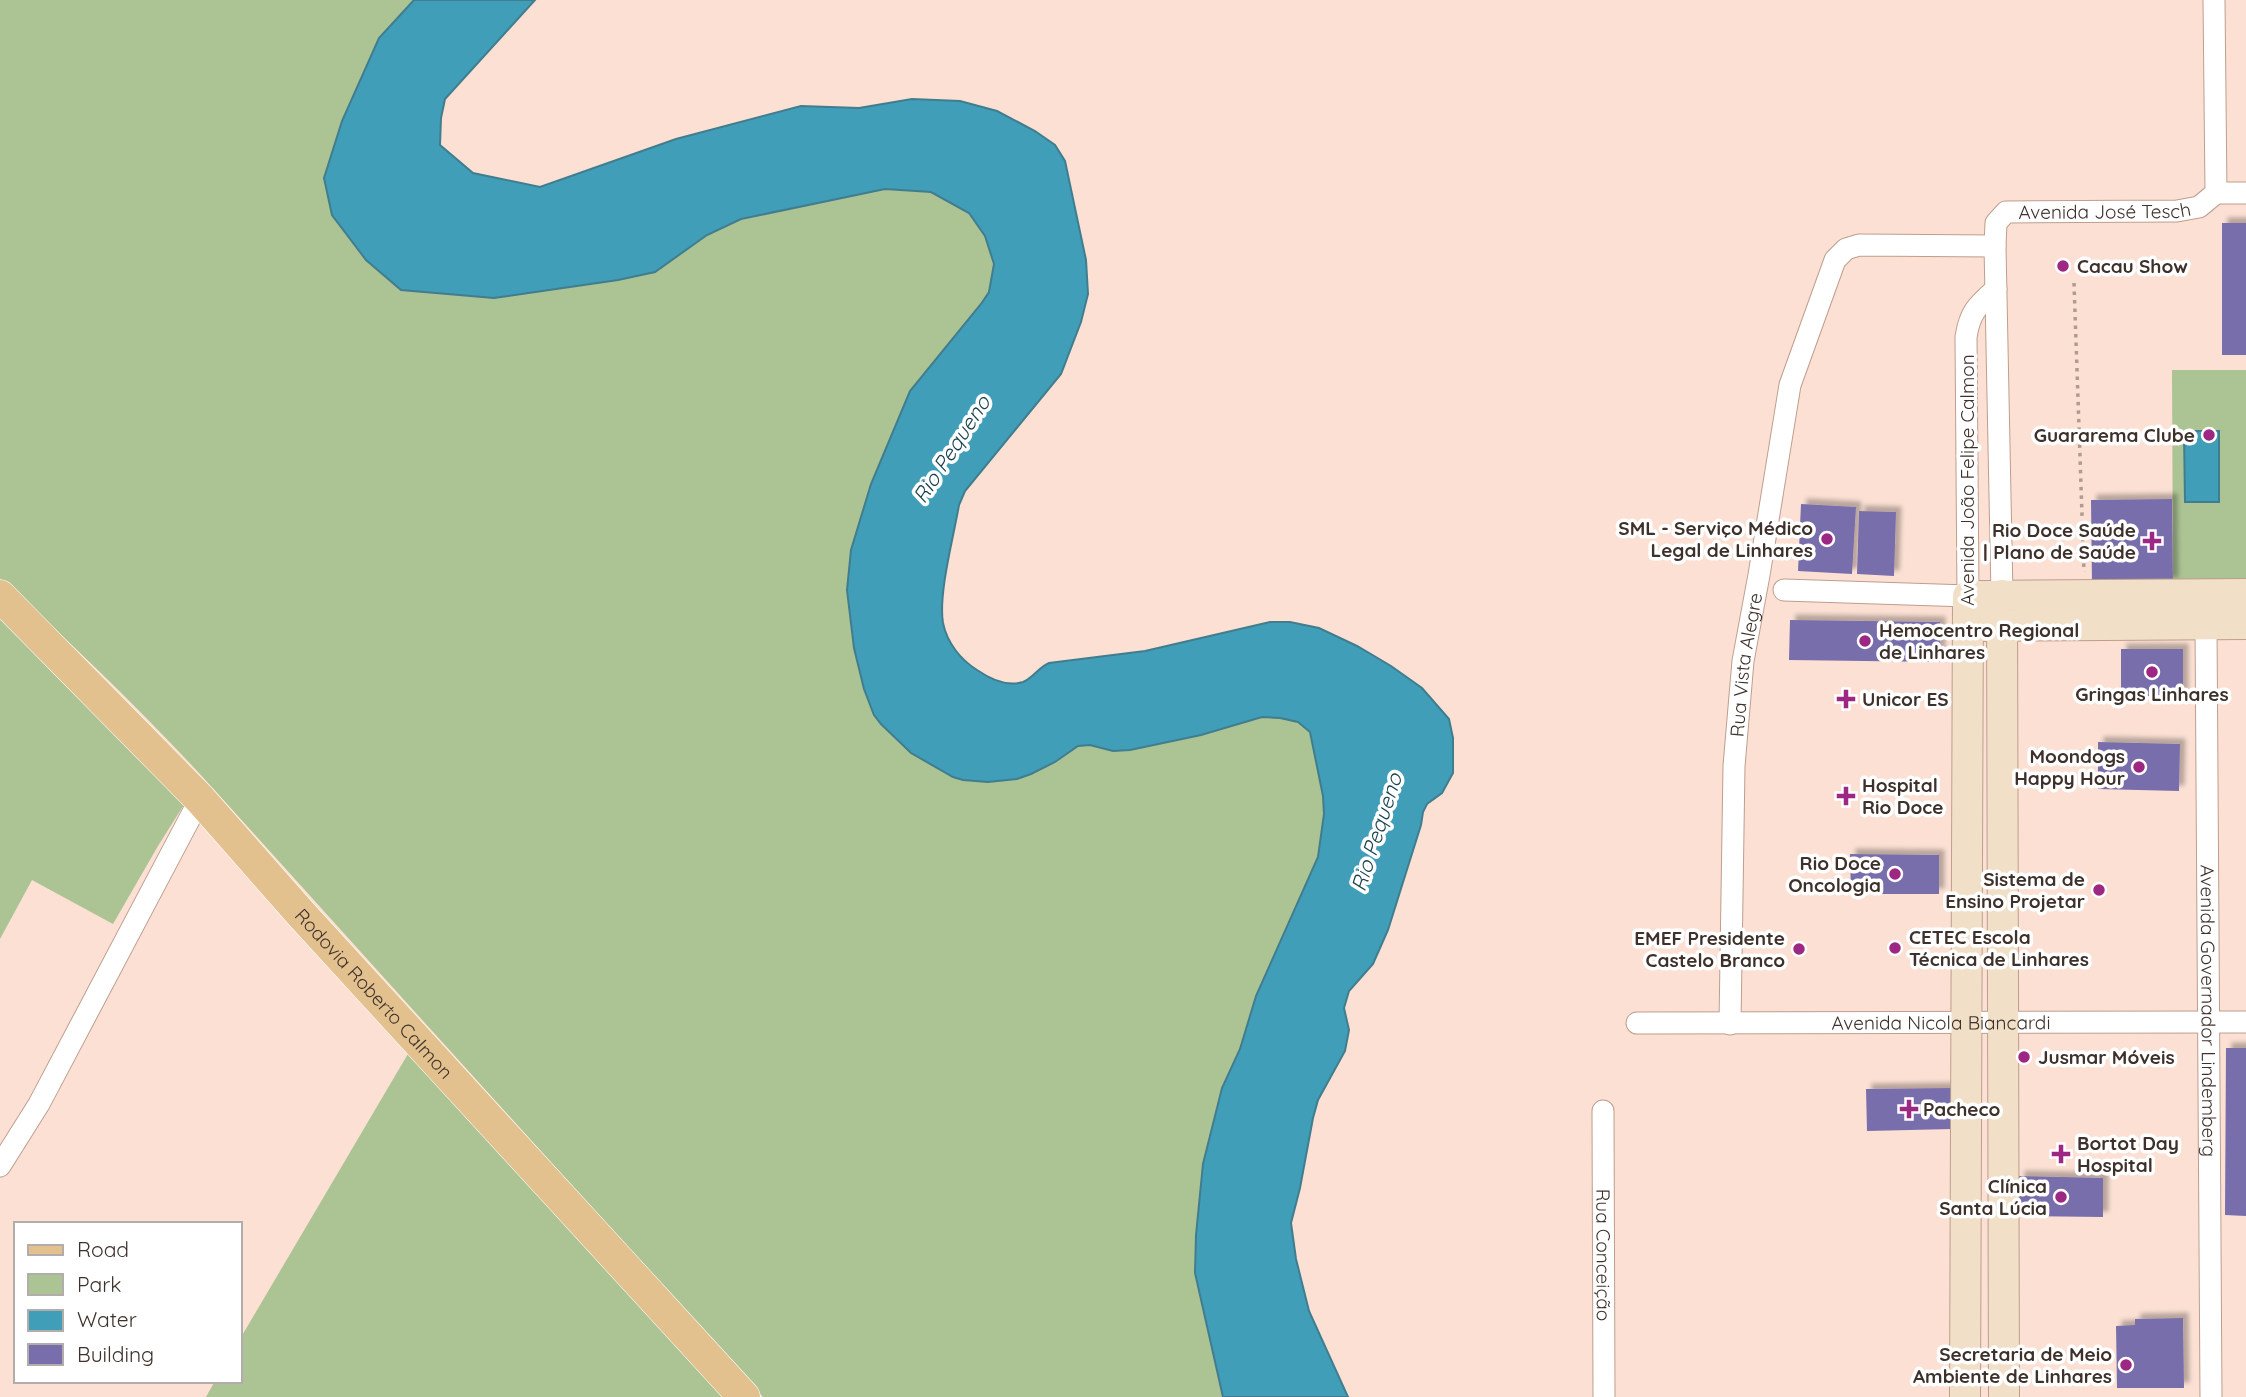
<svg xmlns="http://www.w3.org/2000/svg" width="2246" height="1397" font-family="Quicksand,sans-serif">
<defs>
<filter id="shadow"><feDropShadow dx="5.5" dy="-5.5" stdDeviation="2" flood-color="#0004"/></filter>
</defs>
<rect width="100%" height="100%" fill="#fbe0d3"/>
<!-- green -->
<path fill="#acc393" d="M0,0H414L379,38L342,121L324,178L655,272L707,235L741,219L885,189L931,192L969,213L985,236L994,264L989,292L981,304L910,391L871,484L851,550L864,689L874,715L881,724L911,753L1055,762L1078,746L1090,745L1113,751L1130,750L1201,735L1262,717L1280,718L1298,722L1310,732L1323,796L1324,814L1318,857L1256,996L1240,1049L1222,1088L1203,1164L1196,1235V1273L1223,1397H763L199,773C136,705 69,641 0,579Z
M2172,370H2246V583H2173Z
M0,608L185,803L158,846L113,924L32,880L0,939Z
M415,1042L732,1397H206L215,1381H240V1339Z"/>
<!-- water -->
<path fill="#419eb9" stroke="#407d8e" stroke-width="2" d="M414,0H535L445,99L441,118L440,145L473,173L540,187L676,139L801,106L859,108L912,99L960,101L997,111L1035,131L1055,145L1065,161L1086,260L1088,294L1081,322L1061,374L965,491L959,505C954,535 938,594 943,623C947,643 961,660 977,670C990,679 1007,687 1023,682C1033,678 1039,667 1049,663L1145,651L1270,622H1290L1319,628L1357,646L1391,666L1422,688L1449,719L1453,738V773L1442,793L1427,804L1423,812L1421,825L1388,930L1373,964L1349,991L1344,1008L1349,1030L1345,1051L1318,1100L1313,1118L1300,1188L1291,1223L1296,1259L1309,1311L1348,1397H1223L1195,1273L1196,1235L1203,1164L1222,1088L1240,1049L1256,996L1318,857L1324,814L1323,796L1310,732L1298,722L1280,718L1262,717L1201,735L1130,750L1113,751L1090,745L1078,746L1055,762L1031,774L1017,779L988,782L963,780L953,777L911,753L881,724L874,715L864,689L854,648L847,590L851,550L871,484L910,391L981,304L989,292L994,264L985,236L969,213L931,192L885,189L741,219L707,235L655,272L618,280L494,298L401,290L366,260L332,215L324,178L342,121L379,38Z
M2184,431H2219V502H2185Z"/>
<!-- building -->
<path fill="#796eac" filter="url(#shadow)" d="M2222,223H2246V355H2222Z
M2172,499L2173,583H2092L2091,500Z
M1801,504L1856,507L1852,574L1798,571Z
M1859,511L1896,512L1894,576L1857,574Z
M1790,620L1940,622V662L1789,660Z
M2121,649H2183V696H2121Z
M2098,742L2180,744L2179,791L2098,789Z
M1850,854L1939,855V894H1851Z
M2226,1048H2246V1216L2225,1215Z
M1951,1088L1952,1129L1867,1131L1866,1089Z
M2019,1176L2103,1178V1217L2019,1216Z
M2183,1318L2184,1388H2117L2116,1326L2135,1325V1319Z"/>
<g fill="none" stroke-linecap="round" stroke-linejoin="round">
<!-- minor casing -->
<g stroke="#be9e8e" stroke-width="23">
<g id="minor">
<path d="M2214,0L2216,193"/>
<path d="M1995,246L2002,595"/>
<path d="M1784,590L1968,596L1966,337C1970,312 1977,306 1996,289"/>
<path id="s1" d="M2206,624L2211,1397"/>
<path id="s2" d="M1637,1023L2246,1022"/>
<path id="s3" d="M1730,1024L1734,766L1743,661L1759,575L1790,385L1835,260L1846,249L1859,245L1995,246L1996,223L2006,212L2177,211L2199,207L2216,193H2246"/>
<path id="s4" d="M1603,1111L1604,1397"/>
<path d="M0,1166L39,1104L200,799"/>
</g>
</g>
<!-- secondary casing -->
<g stroke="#be9e8e" stroke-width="32">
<path id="secondary" d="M2002,595L2004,1397
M1982,626L2246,624
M1965,1397L1968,596L2246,594"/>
</g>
<!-- primary casing -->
<g stroke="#fff" stroke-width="33">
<g id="primary">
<path id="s5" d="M0,596L200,799L302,915L744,1397"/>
</g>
</g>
<!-- path -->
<path stroke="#b09b90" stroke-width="3.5" stroke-dasharray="3.5 5" stroke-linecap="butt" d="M2074,283L2084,572"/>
<!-- minor -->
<use href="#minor" stroke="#fff" stroke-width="21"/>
<!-- secondary -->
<use href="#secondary" stroke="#f1e0c7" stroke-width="30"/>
<!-- primary -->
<use href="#primary" stroke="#e3c18f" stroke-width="32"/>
</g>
<!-- markers -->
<g fill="#9c2884" stroke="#fff" stroke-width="2.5">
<circle cx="2063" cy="266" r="7"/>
<circle cx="2209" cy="435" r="7"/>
<circle cx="1827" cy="539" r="7"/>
<path d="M2148.5 530.5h7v7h7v7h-7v7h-7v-7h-7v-7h7z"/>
<circle cx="1865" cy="641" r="7"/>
<circle cx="2152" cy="672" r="7"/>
<path d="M1842.5 688.5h7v7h7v7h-7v7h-7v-7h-7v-7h7z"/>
<circle cx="2139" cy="767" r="7"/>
<path d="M1842.5 785.5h7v7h7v7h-7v7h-7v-7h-7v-7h7z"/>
<circle cx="1895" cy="874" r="7"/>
<circle cx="2099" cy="890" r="7"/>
<circle cx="1895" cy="948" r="7"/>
<circle cx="1799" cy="949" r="7"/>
<circle cx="2024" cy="1057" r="7"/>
<path d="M1905.5 1098.5h7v7h7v7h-7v7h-7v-7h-7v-7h7z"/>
<path d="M2057.5 1143.5h7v7h7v7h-7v7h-7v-7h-7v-7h7z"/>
<circle cx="2061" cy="1197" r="7"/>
<circle cx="2126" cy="1365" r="7"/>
</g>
<g text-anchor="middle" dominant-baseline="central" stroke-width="7" stroke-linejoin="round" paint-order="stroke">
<!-- street labels -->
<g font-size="19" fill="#3e312b" stroke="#fff">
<text stroke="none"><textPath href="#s3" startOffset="1078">Avenida José Tesch</textPath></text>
<text transform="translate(1967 480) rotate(-90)">Avenida João Felipe Calmon</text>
<text stroke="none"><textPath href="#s3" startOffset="360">Rua Vista Alegre</textPath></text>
<text stroke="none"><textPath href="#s5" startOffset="546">Rodovia Roberto Calmon</textPath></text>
<text stroke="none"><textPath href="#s1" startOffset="387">Avenida Governador Lindemberg</textPath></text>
<text stroke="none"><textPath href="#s2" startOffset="304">Avenida Nicola Biancardi</textPath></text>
<text stroke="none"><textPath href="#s4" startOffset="144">Rua Conceição</textPath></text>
</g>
<!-- poi labels -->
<g font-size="19" font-weight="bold" fill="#3e312b" stroke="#fff" text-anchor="end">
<text x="2077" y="266" text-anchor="start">Cacau Show</text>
<text x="2195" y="435">Guararema Clube</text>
<text x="1813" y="528">SML - Serviço Médico<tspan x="1813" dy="22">Legal de Linhares</tspan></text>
<text x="2136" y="530">Rio Doce Saúde<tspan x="2136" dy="22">| Plano de Saúde</tspan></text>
<text x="1879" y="630" text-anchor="start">Hemocentro Regional<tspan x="1879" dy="22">de Linhares</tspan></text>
<text x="2152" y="694" text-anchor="middle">Gringas Linhares</text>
<text x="1862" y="699" text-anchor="start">Unicor ES</text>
<text x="2125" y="756">Moondogs<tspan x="2125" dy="22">Happy Hour</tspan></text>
<text x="1862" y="785" text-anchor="start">Hospital<tspan x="1862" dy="22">Rio Doce</tspan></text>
<text x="1881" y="863">Rio Doce<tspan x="1881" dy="22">Oncologia</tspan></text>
<text x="2085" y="879">Sistema de<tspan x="2085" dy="22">Ensino Projetar</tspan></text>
<text x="1909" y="937" text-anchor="start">CETEC Escola<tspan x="1909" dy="22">Técnica de Linhares</tspan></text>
<text x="1785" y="938">EMEF Presidente<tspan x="1785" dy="22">Castelo Branco</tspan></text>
<text x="2038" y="1057" text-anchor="start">Jusmar Móveis</text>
<text x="1923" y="1109" text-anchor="start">Pacheco</text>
<text x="2077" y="1143" text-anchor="start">Bortot Day<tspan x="2077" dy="22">Hospital</tspan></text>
<text x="2047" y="1186">Clínica<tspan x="2047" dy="22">Santa Lúcia</tspan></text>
<text x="2112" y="1354">Secretaria de Meio<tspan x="2112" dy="22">Ambiente de Linhares</tspan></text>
</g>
<!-- water labels -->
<g font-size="21" font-style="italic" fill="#18424e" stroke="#fff">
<text transform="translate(951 449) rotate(-57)">Rio Pequeno</text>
<text transform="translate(1376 832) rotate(-72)">Rio Pequeno</text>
</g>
</g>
<!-- legend -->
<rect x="14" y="1222" width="228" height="161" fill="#ffffff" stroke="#b2adaa" stroke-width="2"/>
<rect x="28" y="1245" width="35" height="10" fill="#e3c18f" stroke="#b2adaa" stroke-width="2"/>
<text x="77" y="1257" font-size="21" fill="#3e312b">Road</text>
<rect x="28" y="1274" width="35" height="21" fill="#acc393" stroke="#b2adaa" stroke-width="2"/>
<text x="77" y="1292" font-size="21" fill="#3e312b">Park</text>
<rect x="28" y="1310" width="35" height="21" fill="#419eb9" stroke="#b2adaa" stroke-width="2"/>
<text x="77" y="1327" font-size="21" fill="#3e312b">Water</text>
<rect x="28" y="1344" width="35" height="21" fill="#796eac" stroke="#b2adaa" stroke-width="2"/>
<text x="77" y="1362" font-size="21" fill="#3e312b">Building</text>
</svg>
